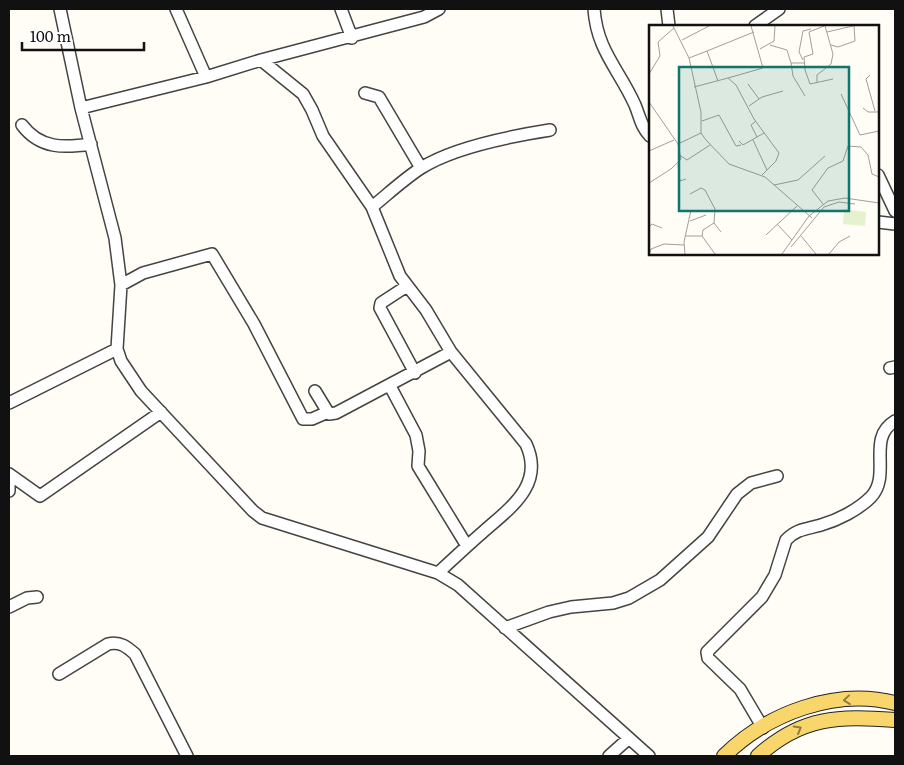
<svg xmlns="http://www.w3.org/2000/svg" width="904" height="765" font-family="Literata,serif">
<rect width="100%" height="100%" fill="#fffdf5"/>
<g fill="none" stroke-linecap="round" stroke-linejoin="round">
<!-- minor casing -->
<g stroke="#444" stroke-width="14">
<path id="minor" d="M60,9L81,108L115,238L121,285L117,349L121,361L141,391L253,511L262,518L438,573L458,585L649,756
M176,9L206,77
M341,9L352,38
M594,9C597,51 619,69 635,105C640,117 641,127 650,136
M667,9L669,26
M755,26L779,9
M261,60L424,17L439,9
M365,93L379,97L421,168
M81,108L206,77L261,60L303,94L312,110L323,136L372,207L400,276L426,310L451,352L526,444C545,485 510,508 483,532C468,545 453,559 438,573
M22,125C40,149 64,148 91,144
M878,175L895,211
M372,207C388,194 404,179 421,168C454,147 512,136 550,130
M878,222L895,224
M121,285L143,273L212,254L254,324L303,419H312L328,412
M407,286L381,303L380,308L415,373
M890,368L895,367
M390,386L416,435L419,451L418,466L467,546
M315,391L329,414L336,413L451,352
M9,403L117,349
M9,474L40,496L161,412
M9,481V491
M9,607L27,598L37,597
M505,628L549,612L571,607L613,603L629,598L660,580L708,537L737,494L751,483L777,476
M59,674L108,644C120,641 127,647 135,654L187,756
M763,728L740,689L708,658L707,652L762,597L775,575L786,540C796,529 807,529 821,525C838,520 858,510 871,497C892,475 866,438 895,421
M609,756L628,739"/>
</g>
<!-- major casing -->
<g stroke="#222" stroke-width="16">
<path id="major" d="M724,756C768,713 835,688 895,703
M758,756C802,716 839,716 895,720"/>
</g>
<!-- minor -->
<use href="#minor" stroke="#fff" stroke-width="11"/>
<!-- major -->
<use href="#major" stroke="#f9d66b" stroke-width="14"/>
</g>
<!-- one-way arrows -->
<defs><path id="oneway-chevron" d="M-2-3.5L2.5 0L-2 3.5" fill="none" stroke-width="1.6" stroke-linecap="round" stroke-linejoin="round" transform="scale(1.25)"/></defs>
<g stroke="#917d42">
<use href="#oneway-chevron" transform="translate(847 700) rotate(174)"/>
<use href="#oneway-chevron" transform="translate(798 729) rotate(-30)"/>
</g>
<!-- overview -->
<g transform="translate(649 25)">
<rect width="230" height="230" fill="#fffdf5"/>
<path d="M195,184L217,187L216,201L194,199Z" fill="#e6f2cf"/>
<path fill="none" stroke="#a09f9a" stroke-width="1" d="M24,1L40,33L52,87V108L57,115L80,139L116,152L163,193M175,1L160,7L164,29L155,32L156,45L161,59L184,54M178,7L204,1M33,15L60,1M121,20L138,25L142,38H155M182,20L189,22L206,16L205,1M111,24L125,16L126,1M58,26L105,7M40,33L58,26L69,56M154,35L150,27L154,6L162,4M142,38L144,51L156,71M0,49L11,31L9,17L25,3M221,50L217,54L226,86M79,53L114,43L102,1M168,57V50L182,39L184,29L176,1M99,59L110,74M45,62L79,53L87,60L105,94L130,128L127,136L113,150M192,69L211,110L230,106M0,77L29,119L32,134L22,144L0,158M100,81L113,72L134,66M214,83L219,87H230M53,96L70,90L87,121L92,120M107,96L102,100L108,112M104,115L118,145M90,116L94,120L115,108M29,119L52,108M0,126L25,115M32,131L38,135L61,120M29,139L31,156L37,154M125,160L149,155L176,131M41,169L52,163L56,165L66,184L65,198L72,207M174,179L163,165L179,143L194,136L199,121L212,122L219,130L223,149L230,152M41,196L57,190M128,199L143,215M0,202L3,199L13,203M117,210L148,181M37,211H53M53,211L66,229M53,211L54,205L65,198M152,211L167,229M142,222L175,182L190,177L206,179M0,229L2,224L15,219L35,220M36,229L35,217L42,185M133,229L160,191L179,176L196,173L230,178M180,229L190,217L201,211"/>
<path fill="#0f766e" fill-opacity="0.15" stroke="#0f766e" stroke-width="2.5" d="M30,42H200V186H30Z"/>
<rect width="230" height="230" fill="none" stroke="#111" stroke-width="2.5"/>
</g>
<!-- border -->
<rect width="904" height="765" fill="none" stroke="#111111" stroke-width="20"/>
<!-- scale -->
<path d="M22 42v8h122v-8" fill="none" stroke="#111111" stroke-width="2.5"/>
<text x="30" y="42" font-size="15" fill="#111111" stroke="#ffffff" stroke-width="4" paint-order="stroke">100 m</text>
</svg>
